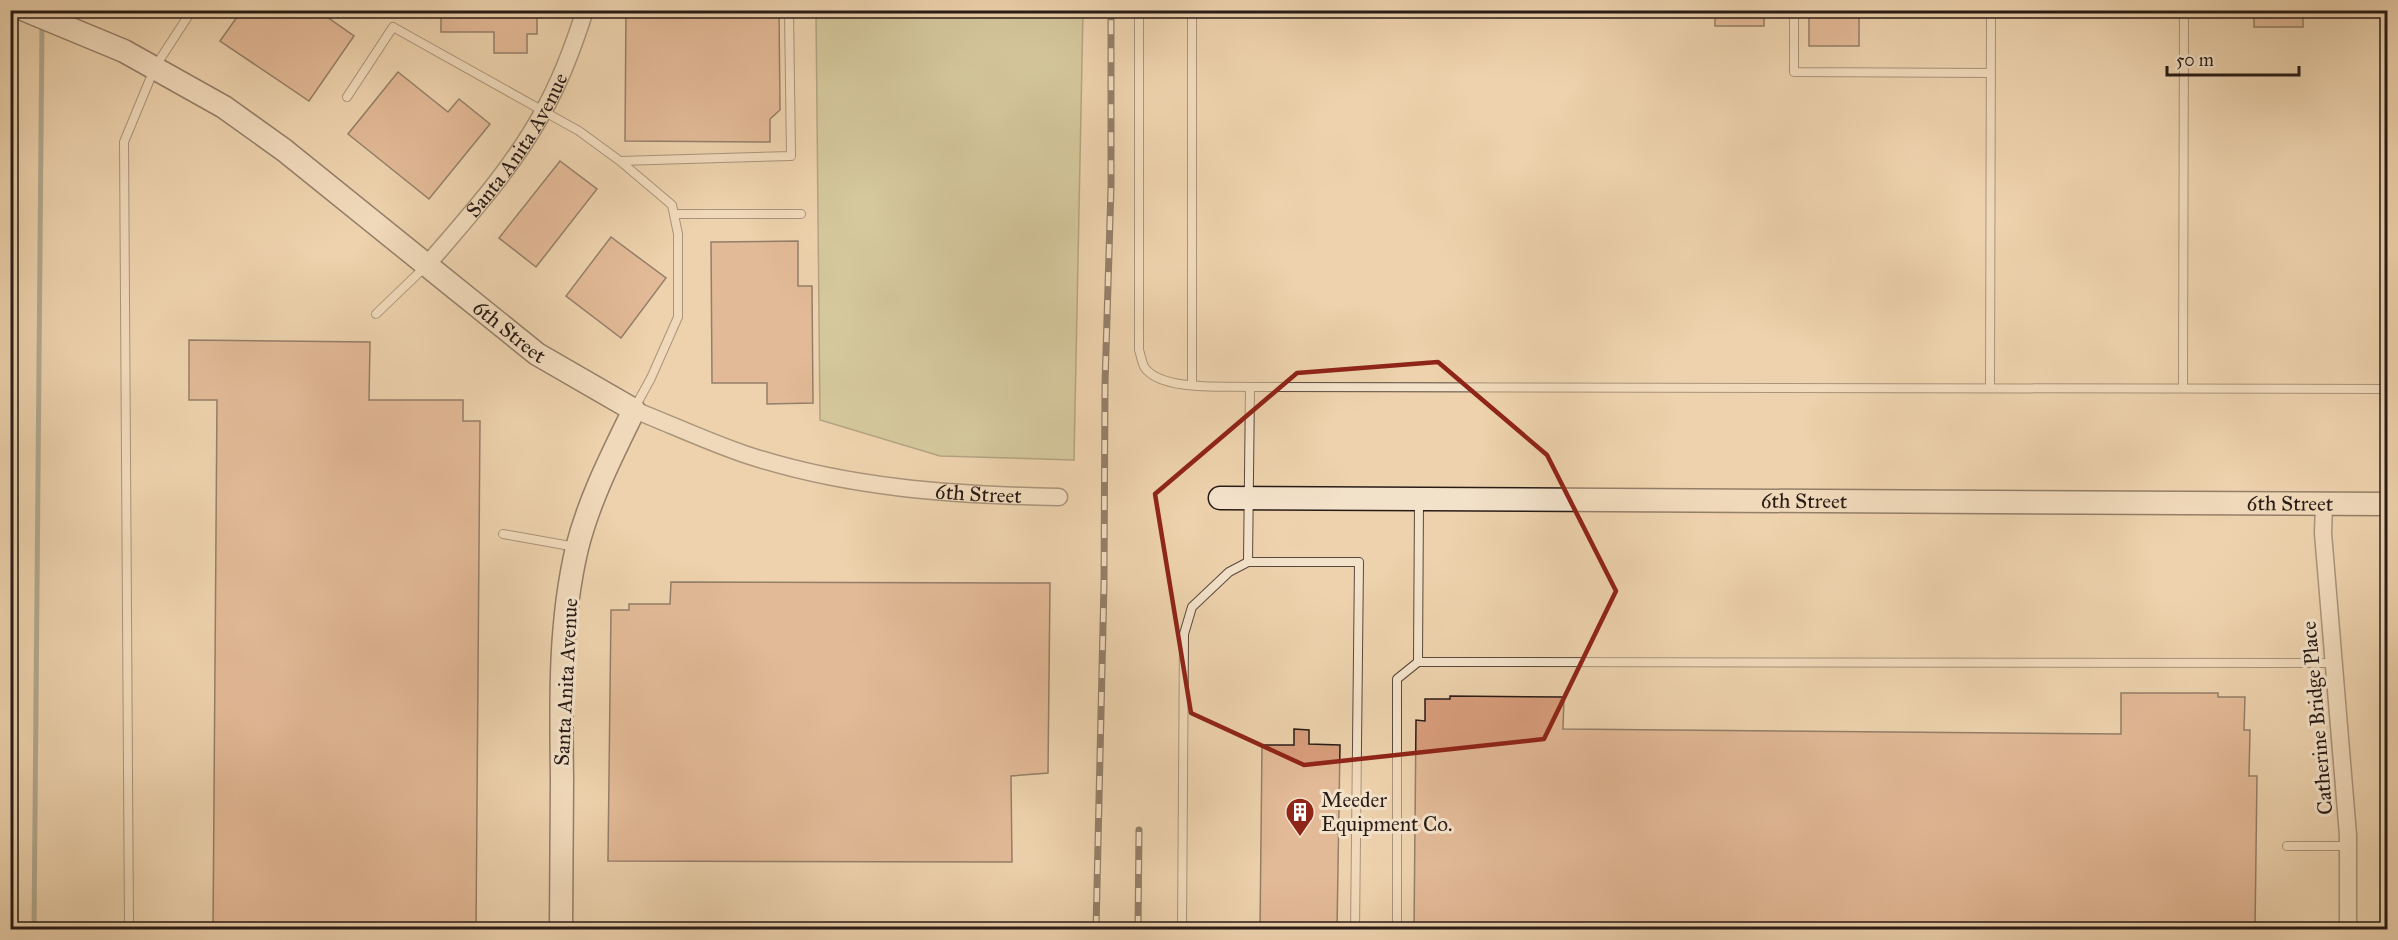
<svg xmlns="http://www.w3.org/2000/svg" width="2398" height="940" font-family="'IM FELL Great Primer',serif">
<rect width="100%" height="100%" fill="#edd2ad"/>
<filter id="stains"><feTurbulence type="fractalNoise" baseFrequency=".00333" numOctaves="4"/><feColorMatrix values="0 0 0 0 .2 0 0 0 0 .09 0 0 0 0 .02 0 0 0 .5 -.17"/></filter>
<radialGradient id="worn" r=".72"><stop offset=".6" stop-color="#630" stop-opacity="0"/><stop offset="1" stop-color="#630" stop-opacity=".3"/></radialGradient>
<!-- green -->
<path fill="#b8bc8a" stroke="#706c50" stroke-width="1.5" d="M816,11H1083L1074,460L940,456L820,420Z"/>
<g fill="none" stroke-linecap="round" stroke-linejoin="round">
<!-- stream -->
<path stroke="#6c796c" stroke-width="5" d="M34,930L42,24"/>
</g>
<!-- building -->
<path fill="#d89d7c" stroke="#281b16" stroke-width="1.5" d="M242,10H317L354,36L309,101L220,41Z
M441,10H537V34H527V53H494V32H441Z
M626,10H779L780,110L770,119V142L625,141Z
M1715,10H1764V26H1715Z
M1809,10H1859V46H1809Z
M2254,10H2303V27H2254Z
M398,72L448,112L459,99L490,124L429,199L348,134Z
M560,161L597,189L536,267L499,238Z
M611,237L666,278L621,338L566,296Z
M798,241V286H812L813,403L767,404V383H712L711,242Z
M189,340L370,342L369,400H463V421H480L476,930H213L217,400H189Z
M671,582L1050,583L1048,773L1011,776L1012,862L608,861L611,610H629V604H670Z
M2121,693H2218V697H2245L2244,730H2250L2249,776H2257L2255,930H1414L1416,720L1425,721V699H1450V696L1564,697L1563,729L2121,734Z
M1294,729L1309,730V744L1340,745L1337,930H1260L1262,745H1294Z"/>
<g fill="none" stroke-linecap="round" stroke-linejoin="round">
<!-- lane casing -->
<g stroke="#59493c" stroke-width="10">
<path id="lane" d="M1139,10V350C1141,355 1142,364 1145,368C1162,391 1223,386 1250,387L1248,562L1229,572L1192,607L1184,634L1182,930
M1794,10V72L1990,73
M347,97L393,27L579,131L620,161L672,205L678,234V317L651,378L634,409
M620,161L791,156L789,10
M674,214H801
M376,314L426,266
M1192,385V10
M1250,387L2388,389
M1990,388L1991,10
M2183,388L2184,10
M503,534L576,547
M1248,562H1359L1355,930
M1418,662L1419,499
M2287,846H2348
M129,930L124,142L155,67L192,10
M761,930L852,928
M1397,930V679L1418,662L2335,663"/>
</g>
<!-- street casing -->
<g stroke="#59493c" stroke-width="19">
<g id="street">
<path id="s1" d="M426,266C468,217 512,169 543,112C561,80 574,45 585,10"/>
<path id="s2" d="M634,410C670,424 706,441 744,454C846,488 952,495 1059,497"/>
<path d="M2324,504L2323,533L2348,835V930"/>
</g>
</g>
<!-- secondary casing -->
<g stroke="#281b16" stroke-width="25">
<g id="secondary">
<path id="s3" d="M25,10L124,51L224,107L284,150L537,354L634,410C612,455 589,500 577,548C559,624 561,702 562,779C562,829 561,879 561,930"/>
<path id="s4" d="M1220,498L2388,504"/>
</g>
</g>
<!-- lane -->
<use href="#lane" stroke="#f3e2ca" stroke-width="8"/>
<!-- street -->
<use href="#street" stroke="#f3e2ca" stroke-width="16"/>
<!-- secondary -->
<use href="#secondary" stroke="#f3e2ca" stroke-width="22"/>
<!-- rail casing -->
<g stroke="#281b16" stroke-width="7">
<path id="rail" d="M1096,930L1104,583L1105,384L1111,187V10
M1138,930L1139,830"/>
</g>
<!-- rail -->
<use href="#rail" stroke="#f3e2ca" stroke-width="4.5" stroke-dasharray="14" stroke-linecap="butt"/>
</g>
<!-- marked area -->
<path d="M0 0H2398V940H0ZM1438,362L1547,455L1616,591L1544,739L1304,765L1191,713L1155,494L1297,373Z" fill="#edd2ad" fill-opacity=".55" fill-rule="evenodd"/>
<path fill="none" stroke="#8f2418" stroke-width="4.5" stroke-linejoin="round" d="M1438,362L1547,455L1616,591L1544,739L1304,765L1191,713L1155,494L1297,373Z"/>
<!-- icons -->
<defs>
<g id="building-pin" transform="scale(1.5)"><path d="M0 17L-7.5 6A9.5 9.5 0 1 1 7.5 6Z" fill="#8f2418" stroke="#f3e2ca"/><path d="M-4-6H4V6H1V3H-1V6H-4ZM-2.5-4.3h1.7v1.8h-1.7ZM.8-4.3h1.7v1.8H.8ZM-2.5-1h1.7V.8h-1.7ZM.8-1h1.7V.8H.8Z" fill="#fff"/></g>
</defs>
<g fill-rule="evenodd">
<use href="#building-pin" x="1300" y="812"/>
</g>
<g text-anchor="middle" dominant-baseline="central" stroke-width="6" stroke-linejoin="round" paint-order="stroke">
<!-- street labels -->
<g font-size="21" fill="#281b16" stroke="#f3e2ca">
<text stroke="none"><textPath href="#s1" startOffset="152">Santa Anita Avenue</textPath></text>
<text stroke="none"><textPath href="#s3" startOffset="585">6th Street</textPath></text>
<text stroke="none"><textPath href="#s2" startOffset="357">6th Street</textPath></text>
<text stroke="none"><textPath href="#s4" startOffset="584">6th Street</textPath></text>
<text stroke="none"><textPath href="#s4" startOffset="1070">6th Street</textPath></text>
<text transform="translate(566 682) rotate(-87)">Santa Anita Avenue</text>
<text transform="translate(2317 718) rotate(-95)">Catherine Bridge Place</text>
</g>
<!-- poi labels -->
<g font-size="21" fill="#281b16" stroke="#f3e2ca" text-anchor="start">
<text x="1321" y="800">Meeder<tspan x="1321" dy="24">Equipment Co.</tspan></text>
</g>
</g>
<!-- margin -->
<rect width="2398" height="940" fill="none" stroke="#edd2ad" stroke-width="36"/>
<rect x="12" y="12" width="2374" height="916" fill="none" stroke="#281b16" stroke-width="3"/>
<rect x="18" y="18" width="2362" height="904" fill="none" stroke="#281b16" stroke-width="1.5"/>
<!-- scale -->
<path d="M2167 66v9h132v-9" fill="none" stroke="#281b16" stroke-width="3"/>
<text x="2176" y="66" font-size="18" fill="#281b16" stroke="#f3e2ca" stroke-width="4.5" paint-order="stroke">50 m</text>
<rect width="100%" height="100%" filter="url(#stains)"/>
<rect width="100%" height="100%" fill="url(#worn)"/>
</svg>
